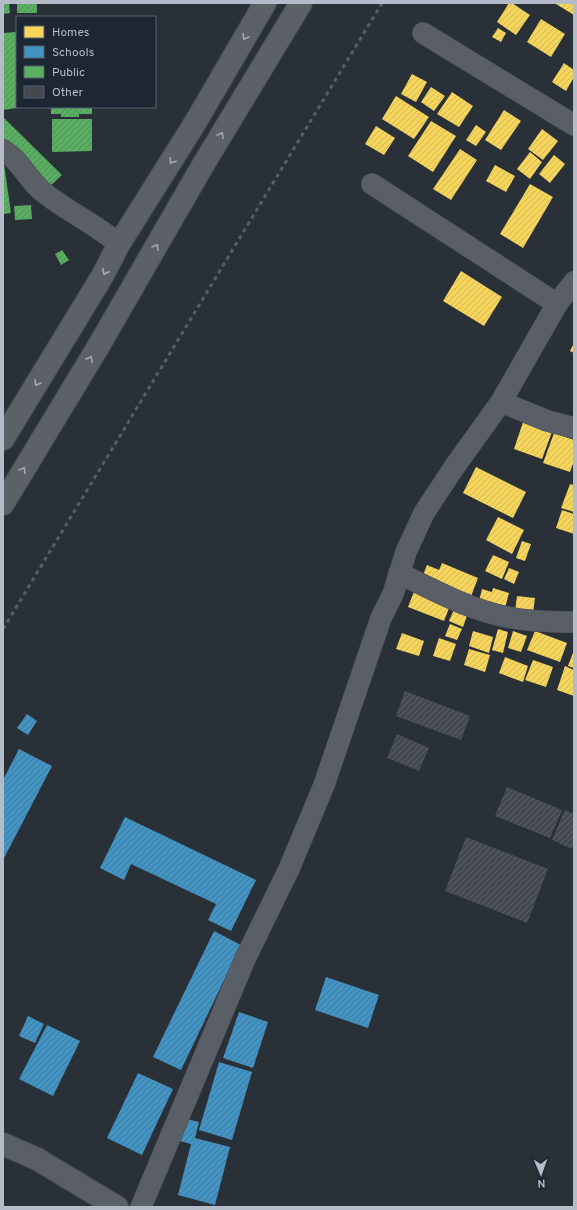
<svg xmlns="http://www.w3.org/2000/svg" width="577" height="1210" font-family="Overpass,sans-serif">
<defs>
<pattern id="homes-hatch" width="6" height="6" patternUnits="userSpaceOnUse"><rect width="6" height="6" fill="#f6d55c"/><path d="M-1 1l2-2M0 6l6-6M5 7l2-2" fill="none" stroke="#d0b656"/></pattern>
<pattern id="schools-hatch" width="6" height="6" patternUnits="userSpaceOnUse"><rect width="6" height="6" fill="#4393c3"/><path d="M-1 1l2-2M0 6l6-6M5 7l2-2" fill="none" stroke="#3f789a"/></pattern>
<pattern id="public-hatch" width="6" height="6" patternUnits="userSpaceOnUse"><rect width="6" height="6" fill="#5aae61"/><path d="M-1 1l2-2M0 6l6-6M5 7l2-2" fill="none" stroke="#519058"/></pattern>
<pattern id="building-hatch" width="6" height="6" patternUnits="userSpaceOnUse"><rect width="6" height="6" fill="#444950"/><path d="M-1 1l2-2M0 6l6-6M5 7l2-2" fill="none" stroke="#5d6168"/></pattern>
</defs>
<rect width="100%" height="100%" fill="#2a3038"/>
<!-- homes -->
<path fill="url(#homes-hatch)" d="M509,3H512L530,15L516,35L497,22Z
M557,3H574V15L556,4Z
M541,19L565,34L551,57L527,42Z
M498,28L506,33L501,42L492,37Z
M564,63L574,70V77L566,91L552,82Z
M412,74L427,82L416,102L401,94Z
M431,87L445,96L434,111L421,102Z
M452,92L473,106L459,127L437,114Z
M396,96L429,117L414,139L382,119Z
M504,110L521,121L501,150L485,140Z
M431,121L456,136L433,172L408,156Z
M476,125L486,132L476,146L466,140Z
M376,126L395,138L384,155L365,144Z
M542,129L558,141L543,160L528,149Z
M460,149L477,160L451,200L433,189Z
M530,152L542,162L530,179L517,169Z
M554,155L565,164L550,183L539,174Z
M495,165L515,176L506,192L486,181Z
M530,184L553,197L523,248L500,234Z
M461,271L502,297L484,326L443,301Z
M574,343V353L570,351Z
M523,422L552,432L542,459L514,449Z
M554,433L574,440V461L570,472L543,463Z
M476,467L526,492L513,518L463,493Z
M570,484L574,485V512L561,508Z
M562,510L574,514V534L556,528Z
M498,517L524,530L512,554L486,540Z
M522,541L531,544L525,561L516,558Z
M493,555L509,562L502,579L485,571Z
M442,563L478,578L470,599L421,580L427,565L439,570Z
M509,568L519,572L514,584L504,579Z
M493,588L509,593L505,608L479,601L482,589L492,592Z
M415,589L451,603L444,621L408,607Z
M517,596L535,598L533,613L515,611Z
M455,607L468,613L463,627L449,621Z
M450,624L462,629L457,640L445,636Z
M498,629L508,632L503,653L492,650Z
M473,631L493,637L489,653L469,646Z
M513,631L527,636L521,652L508,648Z
M535,631L567,643L560,662L527,650Z
M402,633L424,641L419,656L396,649Z
M439,638L456,644L450,661L433,656Z
M469,649L490,655L485,672L464,665Z
M574,650V668L568,666Z
M505,657L528,666L523,682L499,673Z
M533,660L553,667L546,687L525,680Z
M565,666L574,670V696L557,690Z"/>
<!-- schools -->
<path fill="url(#schools-hatch)" d="M27,714L37,721L28,735L17,728Z
M19,749L52,766L3,860V780Z
M125,817L256,880L231,931L208,920L216,904L131,864L124,880L100,868Z
M214,931L241,945L181,1070L153,1057Z
M326,977L379,995L368,1028L315,1010Z
M239,1012L268,1022L253,1068L223,1058Z
M28,1016L44,1024L35,1043L19,1036Z
M47,1025L80,1041L53,1096L19,1079Z
M219,1062L252,1072L232,1140L199,1130Z
M138,1073L173,1089L142,1155L107,1138Z
M186,1119L199,1122L195,1138L230,1147L215,1205L178,1195L191,1144L180,1141Z"/>
<!-- public -->
<path fill="url(#public-hatch)" d="M3,3H9L10,13L3,14Z
M17,3H37V13H17Z
M17,32V108L3,110V33Z
M51,107H92V114H79V117H61V114H51Z
M3,117L62,175L47,189L3,146Z
M52,119H92V151L52,152Z
M3,157L11,213L3,214Z
M31,205L32,219L15,220L14,206Z
M62,250L69,260L61,265L55,254Z"/>
<!-- building -->
<path fill="url(#building-hatch)" d="M405,691L470,716L461,740L396,716Z
M397,734L429,748L419,771L387,758Z
M507,787L562,810L550,838L495,816Z
M565,810L574,814V843L572,849L552,840Z
M466,837L548,869L527,923L445,891Z"/>
<g fill="none" stroke-linecap="round" stroke-linejoin="round">
<!-- minor casing -->
<g stroke="#484c53" stroke-width="22">
<path id="minor" d="M423,33L574,125
M3,150C20,160 28,180 43,192C67,211 95,224 119,244
M372,184L557,304
M501,402L548,421L574,428
M399,573C433,590 476,613 513,618C533,622 554,622 574,622
M141,1207L245,959L289,869L324,785L381,618L393,594L406,552L424,513L455,466L501,402L557,304L574,282"/>
</g>
<!-- tertiary casing -->
<g stroke="#484c53" stroke-width="24">
<path id="tertiary" d="M3,1144L37,1159L117,1207"/>
</g>
<!-- primary casing -->
<g stroke="#484c55" stroke-width="24">
<path id="primary" d="M3,439L103,275L119,244L195,123L265,3
M3,504L98,347L203,165L301,3"/>
</g>
<!-- minor -->
<use href="#minor" stroke="#5a5e66" stroke-width="21"/>
<!-- tertiary -->
<use href="#tertiary" stroke="#5a5e66" stroke-width="22"/>
<!-- primary -->
<use href="#primary" stroke="#5c6168" stroke-width="22"/>
<!-- rail -->
<path stroke="#595d64" stroke-width="3" stroke-dasharray="4 4" stroke-linecap="butt" d="M3,629L382,3"/>
</g>
<!-- one-way arrows -->
<defs><path id="oneway-chevron" d="M-2-3.5L2.5 0L-2 3.5" fill="none" stroke-width="1.6" stroke-linecap="round" stroke-linejoin="round"/></defs>
<g stroke="#a2aab6">
<use href="#oneway-chevron" transform="translate(245 37) rotate(121)"/>
<use href="#oneway-chevron" transform="translate(221 135) rotate(-59)"/>
<use href="#oneway-chevron" transform="translate(172 161) rotate(122)"/>
<use href="#oneway-chevron" transform="translate(156 247) rotate(-60)"/>
<use href="#oneway-chevron" transform="translate(105 272) rotate(117)"/>
<use href="#oneway-chevron" transform="translate(90 359) rotate(-59)"/>
<use href="#oneway-chevron" transform="translate(37 383) rotate(121)"/>
<use href="#oneway-chevron" transform="translate(23 470) rotate(-59)"/>
</g>
<!-- border -->
<rect width="577" height="1210" fill="none" stroke="#b4bcc9" stroke-width="8"/>
<!-- legend -->
<rect x="16" y="16" width="140" height="92" fill="#1d2633" stroke="#59626f"/>
<rect x="24" y="26" width="20" height="12" fill="#f6d55c" stroke="#59626f"/>
<text x="52" y="36" font-size="12" fill="#b4bcc9">Homes</text>
<rect x="24" y="46" width="20" height="12" fill="#4393c3" stroke="#59626f"/>
<text x="52" y="56" font-size="12" fill="#b4bcc9">Schools</text>
<rect x="24" y="66" width="20" height="12" fill="#5aae61" stroke="#59626f"/>
<text x="52" y="76" font-size="12" fill="#b4bcc9">Public</text>
<rect x="24" y="86" width="20" height="12" fill="#444950" stroke="#59626f"/>
<text x="52" y="96" font-size="12" fill="#b4bcc9">Other</text>
<!-- north arrow -->
<g transform="translate(541 1174) rotate(178)" stroke="#1d2633" stroke-width="3" paint-order="stroke">
<path d="M0-3L7 15L0 10L-7 15Z" fill="#b4bcc9"/>
<text y="-6" font-size="11" font-weight="bold" text-anchor="middle" fill="#b4bcc9">N</text>
</g>
</svg>
